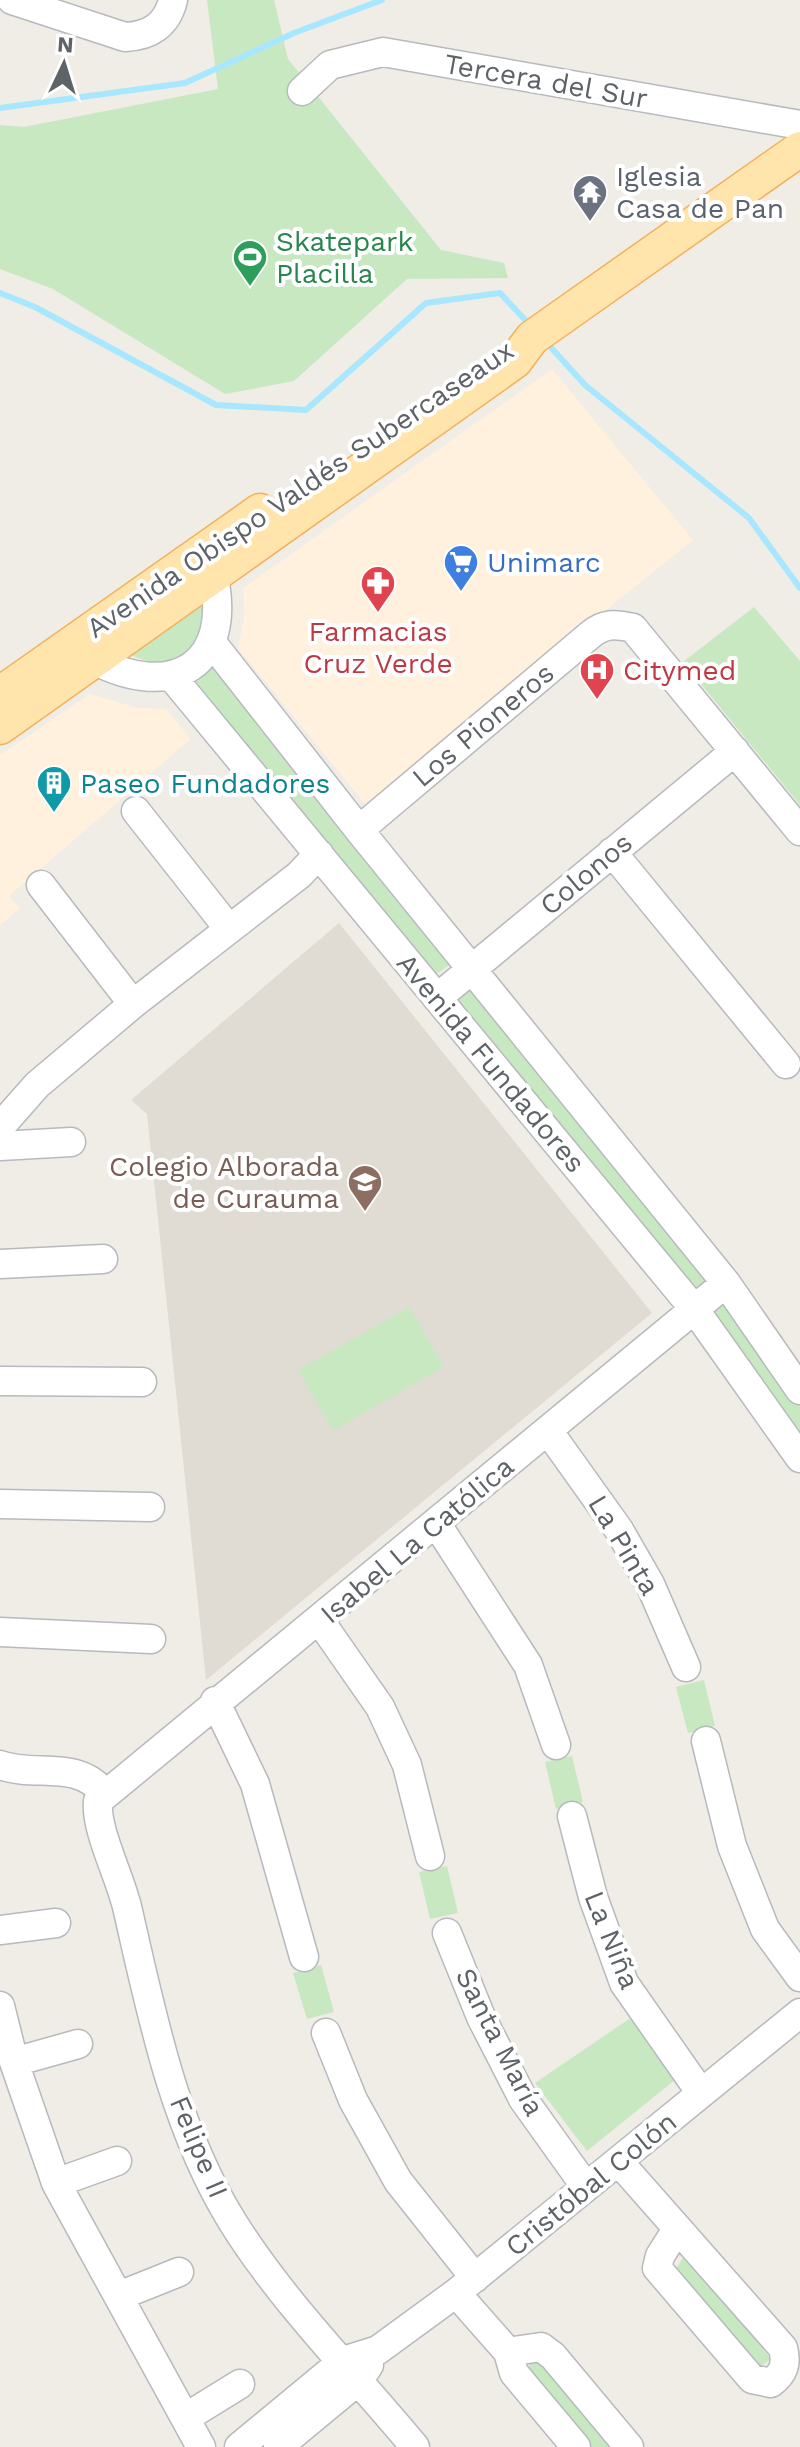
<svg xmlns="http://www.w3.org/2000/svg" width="800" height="2447" font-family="'Work Sans',sans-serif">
<rect width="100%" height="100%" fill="#f0ece6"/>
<!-- commercial -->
<path fill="#fff1dd" d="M552,369L693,540L365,804L238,648L244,616L243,588Z
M90,694L138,708L166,709L191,739L9,896L20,908L0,925V755Z"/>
<!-- education -->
<path fill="#e0dcd4" d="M339,923L652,1313L206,1680L147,1114L131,1100Z"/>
<!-- green -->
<path fill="#c8e8c2" d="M207,0H274L288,59L441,250L504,263L508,278L407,279L294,381L225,394L53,289L0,269V125L24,127L218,89Z
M200,595C219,649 168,681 123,650Z
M754,607L800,661V805L683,662Z
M215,666L454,962L432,977L194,684Z
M474,986L710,1277L703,1290L688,1295L451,1002Z
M726,1299L800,1406V1445L708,1316Z
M409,1307L444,1367L333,1431L298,1370Z
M704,1680L715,1726L688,1733L676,1687Z
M572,1756L583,1802L556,1809L545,1762Z
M447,1866L458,1913L430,1919L419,1872Z
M321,1965L334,2012L307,2019L293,1973Z
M632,2017L676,2079L587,2151L535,2083Z
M685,2254L771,2359L755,2370L673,2274Z
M535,2358L617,2447H591L530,2373L529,2364Z"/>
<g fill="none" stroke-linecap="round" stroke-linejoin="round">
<!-- stream -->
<path stroke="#a7e7ff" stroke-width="6" d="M0,108L185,83L294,33L382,0
M0,293L35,307L216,405L306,410L426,303L500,293L530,325
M546,342L585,385L749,518L800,588"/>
<!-- minor casing -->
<g stroke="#b6babd" stroke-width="31">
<path id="minor" d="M12,0L125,37C150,36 167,25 173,0
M302,91L330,65L383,52L800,125
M213,644L359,830L726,1283L800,1390
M94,660C173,701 234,665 213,574
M172,677L695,1310L800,1458
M136,811L229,929
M359,830L590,635C604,623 615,624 633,628L800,831
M612,852L786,1064
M41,885L133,1004
M437,998L735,751
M0,1127L37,1085L133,1004L299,875L319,854
M0,1146L71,1142
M0,1264L103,1259
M0,1381L142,1382
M549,1432L619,1530L650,1584L686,1667
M0,1504L150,1507
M436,1523L528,1665L556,1745
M320,1621L380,1707L407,1765L430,1856
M0,1632L151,1639
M215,1701L255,1784L304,1957
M706,1741L732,1846L765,1929L800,1977
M0,1765C36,1778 77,1759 104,1793
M572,1816L593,1897L624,1983L701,2093
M0,1930L56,1923
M447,1933L481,2017L523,2099L586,2187
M0,2006L14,2062L56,2183L201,2447
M326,2033L353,2100L398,2181L475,2278
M14,2062L78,2044
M619,2162L783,2348C787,2364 784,2373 771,2383L752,2379L657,2268L660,2256L677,2229
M56,2183L117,2161
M456,2293L508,2352L514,2373L576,2447
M119,2296L179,2272
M508,2352L541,2347L553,2356L629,2447
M185,2418L240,2384
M239,2447L343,2361L378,2350L456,2293L800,2013
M278,2447L359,2380L369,2365
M415,2447C353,2372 283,2303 232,2221C174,2127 152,2016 128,1911C121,1878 95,1830 98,1801L726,1283"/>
</g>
<!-- major casing -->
<g stroke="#f5b05a" stroke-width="37">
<path id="major" d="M0,694L260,511
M0,727L515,361L532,338L800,149"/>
</g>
<!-- minor -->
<use href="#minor" stroke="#fff" stroke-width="28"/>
<!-- major -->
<use href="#major" stroke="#ffe4ac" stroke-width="34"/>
</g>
<!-- icons -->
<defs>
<g id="temple-pin" transform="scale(1.8)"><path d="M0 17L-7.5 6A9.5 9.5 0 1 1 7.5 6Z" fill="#6b7280" stroke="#fff"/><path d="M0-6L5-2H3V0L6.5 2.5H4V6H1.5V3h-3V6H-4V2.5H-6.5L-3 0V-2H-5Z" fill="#fff"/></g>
<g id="stadium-pin" transform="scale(1.8)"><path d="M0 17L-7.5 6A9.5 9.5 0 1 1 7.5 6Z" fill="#2e9e5b" stroke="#fff"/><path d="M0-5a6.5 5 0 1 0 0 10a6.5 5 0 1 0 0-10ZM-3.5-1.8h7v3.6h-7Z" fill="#fff"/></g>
<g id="supermarket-pin" transform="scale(1.8)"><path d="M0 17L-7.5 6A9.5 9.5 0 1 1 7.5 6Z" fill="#3f7fe0" stroke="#fff"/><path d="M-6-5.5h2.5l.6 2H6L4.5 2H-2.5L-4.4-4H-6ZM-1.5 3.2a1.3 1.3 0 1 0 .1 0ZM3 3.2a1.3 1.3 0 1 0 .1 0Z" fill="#fff"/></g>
<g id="pharmacy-pin" transform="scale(1.8)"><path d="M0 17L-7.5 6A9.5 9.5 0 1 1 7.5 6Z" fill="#e0444e" stroke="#fff"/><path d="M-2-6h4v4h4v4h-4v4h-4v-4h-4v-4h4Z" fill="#fff"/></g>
<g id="hospital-pin" transform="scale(1.8)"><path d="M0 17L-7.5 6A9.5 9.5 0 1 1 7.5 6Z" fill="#e0444e" stroke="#fff"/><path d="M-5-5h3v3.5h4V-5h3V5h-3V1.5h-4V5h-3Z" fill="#fff"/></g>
<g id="building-pin" transform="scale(1.8)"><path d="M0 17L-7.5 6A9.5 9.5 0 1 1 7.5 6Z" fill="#0f9aa8" stroke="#fff"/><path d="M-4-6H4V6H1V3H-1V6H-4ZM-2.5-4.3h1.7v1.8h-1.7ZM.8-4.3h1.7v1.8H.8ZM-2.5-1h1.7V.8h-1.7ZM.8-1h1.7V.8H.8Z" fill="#fff"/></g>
<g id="school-pin" transform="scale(1.8)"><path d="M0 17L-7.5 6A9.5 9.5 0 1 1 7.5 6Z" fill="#8d6e63" stroke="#fff"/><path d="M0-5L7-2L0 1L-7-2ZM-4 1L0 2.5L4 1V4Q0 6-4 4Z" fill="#fff"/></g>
</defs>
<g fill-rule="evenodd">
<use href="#temple-pin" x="590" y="192"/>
<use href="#stadium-pin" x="250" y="257"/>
<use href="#supermarket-pin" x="461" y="562"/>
<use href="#pharmacy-pin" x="378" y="583"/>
<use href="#hospital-pin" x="597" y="670"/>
<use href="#building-pin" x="54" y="783"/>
<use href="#school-pin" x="365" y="1182"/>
</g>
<g text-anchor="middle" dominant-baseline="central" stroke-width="8" stroke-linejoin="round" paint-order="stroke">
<!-- street labels -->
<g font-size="28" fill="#5d6367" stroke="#fff">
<text transform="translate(546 81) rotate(10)">Tercera del Sur</text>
<text transform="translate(300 489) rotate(-34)">Avenida Obispo Valdés Subercaseaux</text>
<text transform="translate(483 725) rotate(-40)">Los Pioneros</text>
<text transform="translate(586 874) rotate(-40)">Colonos</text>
<text transform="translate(491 1063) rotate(50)">Avenida Fundadores</text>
<text transform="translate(417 1540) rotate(-40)">Isabel La Católica</text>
<text transform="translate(624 1545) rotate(59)">La Pinta</text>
<text transform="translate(612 1940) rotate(68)">La Niña</text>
<text transform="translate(500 2042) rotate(63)">Santa María</text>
<text transform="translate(199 2147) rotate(67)">Felipe II</text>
<text transform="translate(591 2184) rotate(-39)">Cristóbal Colón</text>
</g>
<!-- worship labels -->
<g font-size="28" fill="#5b616d" stroke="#fff" text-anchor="start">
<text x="616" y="176">Iglesia<tspan x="616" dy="32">Casa de Pan</tspan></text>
</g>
<!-- leisure labels -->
<g font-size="28" fill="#27864d" stroke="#fff" text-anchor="start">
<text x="276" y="241">Skatepark<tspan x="276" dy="32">Placilla</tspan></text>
</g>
<!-- shop labels -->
<g font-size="28" fill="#366cbe" stroke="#fff" text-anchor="start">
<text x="487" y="562">Unimarc</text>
</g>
<!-- health labels -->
<g font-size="28" fill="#be3a42" stroke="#fff">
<text x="378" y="631">Farmacias<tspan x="378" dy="32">Cruz Verde</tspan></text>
<text x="623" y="670" text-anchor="start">Citymed</text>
</g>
<!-- culture labels -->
<g font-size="28" fill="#0d838f" stroke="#fff" text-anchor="start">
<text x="80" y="783">Paseo Fundadores</text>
</g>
<!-- education labels -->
<g font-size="28" fill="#785e54" stroke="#fff" text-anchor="end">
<text x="339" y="1166">Colegio Alborada<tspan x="339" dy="32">de Curauma</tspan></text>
</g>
</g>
<!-- north arrow -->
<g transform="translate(64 64) rotate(4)" stroke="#ffffff" stroke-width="6" paint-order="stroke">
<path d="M0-6L14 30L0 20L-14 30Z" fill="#5d6367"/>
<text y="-12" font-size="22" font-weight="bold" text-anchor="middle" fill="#5d6367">N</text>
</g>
</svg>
